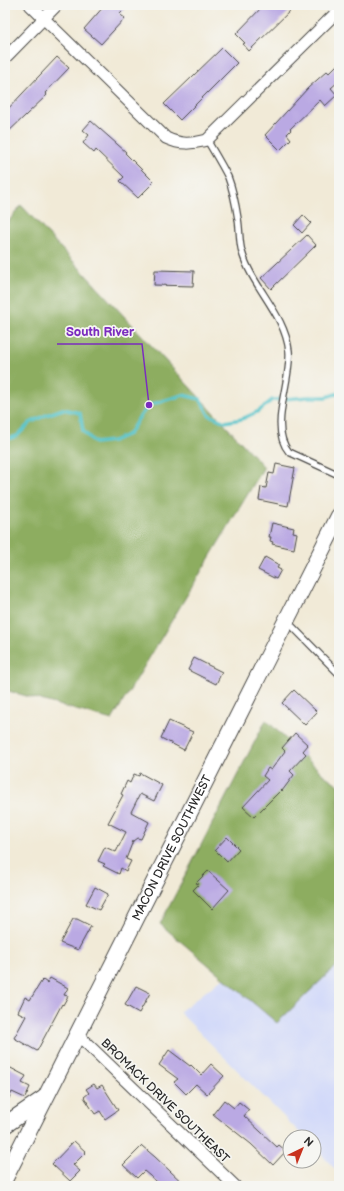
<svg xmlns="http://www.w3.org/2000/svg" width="344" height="1191" font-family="'Balsamiq Sans',sans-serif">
<rect width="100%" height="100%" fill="#f6f6f2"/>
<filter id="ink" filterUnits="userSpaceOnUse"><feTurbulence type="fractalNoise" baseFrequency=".025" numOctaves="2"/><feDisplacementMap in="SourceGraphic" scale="8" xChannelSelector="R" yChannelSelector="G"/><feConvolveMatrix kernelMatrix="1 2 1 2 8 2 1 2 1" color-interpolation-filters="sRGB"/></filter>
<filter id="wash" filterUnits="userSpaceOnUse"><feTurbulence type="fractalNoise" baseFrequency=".012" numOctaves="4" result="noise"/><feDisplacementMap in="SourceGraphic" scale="16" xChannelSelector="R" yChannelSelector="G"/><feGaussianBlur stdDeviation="0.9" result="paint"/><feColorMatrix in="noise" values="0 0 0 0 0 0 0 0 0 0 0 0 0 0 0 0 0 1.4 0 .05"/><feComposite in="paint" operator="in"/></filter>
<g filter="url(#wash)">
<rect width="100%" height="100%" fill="#f1ead7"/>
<!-- built -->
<path fill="#d2d9f9" d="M339,889V1173L314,1147V1137H304L179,1012Z"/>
<!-- forest -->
<path fill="#8dad60" stroke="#5c6c46" d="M21,205L264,467L112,720L5,690V226Z
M266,720L324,775L339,785V963L277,1023L160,924Z"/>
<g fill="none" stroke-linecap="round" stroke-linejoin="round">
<!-- stream -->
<path stroke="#56c4ca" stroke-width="3.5" d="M5,440L17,436L30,423L46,415L63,409L80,413L83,431L95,443L113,441L129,434L138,419L149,405L183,395L200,399L209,415L225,422L242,419L259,411L272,400L308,397H326L339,393"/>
</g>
<g id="blocks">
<!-- building -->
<path fill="#baa9e3" d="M105,5H128L119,14L125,18L101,44L84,29Z
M264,5H296L249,51L243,44L245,43L236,34Z
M222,48L237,63L180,120L164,104Z
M57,57L69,68L45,93L47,95L5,135V112Z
M339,63V81L331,88L337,95L325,106L320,100L290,129L291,130L287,134L291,139L280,150L265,135L308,88L327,71L329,73Z
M91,121L126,152L125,153L154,182L138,198L120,181L124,177L96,150L94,153L83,143L89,135L83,130Z
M303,215L311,223L302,233L294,225Z
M307,235L316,245L271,289L261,278Z
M155,270L194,271L193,286L154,285Z
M276,464L295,468L288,506L259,500L261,487L266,488L269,473L274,474Z
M272,523L294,528L293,532L297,533L294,549L272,544L273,542L270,541L271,537H269Z
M265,557L279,565L277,568L281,570L276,579L258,570Z
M194,658L222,672L216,684L188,670Z
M294,690L317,712L305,725L282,703Z
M169,721L193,732L184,750L161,738Z
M295,733L308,745L303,751L306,754L290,771L294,775L282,791L281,790L254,817L243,807L268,780L263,776L268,768L271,770L285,751L282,748Z
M140,773L162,785L154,801L140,794L131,812L149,822L141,839L137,838L133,841L126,859L131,861L126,871L121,868L119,874L103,866L105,864L98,861L105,847L116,852L126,832L108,823L123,795L121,794L127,781L130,783L134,774L139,776Z
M227,837L239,849L227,862L215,850Z
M208,871L229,890L212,909L193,890L199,884L196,883Z
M95,887L108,894L99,910L86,904Z
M73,919H77L91,926L78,950L60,943Z
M50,978L68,988L64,995L68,996L63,1005L62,1004L37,1051L14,1038L26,1016L18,1012L25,997L30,1000L41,982L43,980L47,983Z
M136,986L150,993L139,1013L125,1005Z
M169,1050L190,1066L191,1065L201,1075L211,1064L224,1076L207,1094L196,1084L186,1094L174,1082L178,1079L159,1065Z
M5,1065L26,1076L22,1083L30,1087L25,1098L12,1092L5,1106Z
M94,1084L97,1088L102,1085L118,1110L105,1119L100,1111L95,1114L84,1097L89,1093L86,1089Z
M224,1100L234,1108L239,1102L249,1110L244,1116L277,1147L279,1145L286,1151L273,1165L251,1144L213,1114Z
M74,1141L86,1152L73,1165L80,1171L70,1181L52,1164Z
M142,1146L155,1157L186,1186H162L144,1171L137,1178L123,1165Z"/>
</g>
</g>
<g filter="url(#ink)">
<use href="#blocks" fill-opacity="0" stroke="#494845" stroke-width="1"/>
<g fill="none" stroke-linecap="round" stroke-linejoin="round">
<!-- lane casing -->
<g stroke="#494845" stroke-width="8">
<path id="lane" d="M207,140C214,152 222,165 228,177C233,190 236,206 238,219C240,230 239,242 242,252C252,287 285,314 289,351C292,381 268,427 289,452L339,475
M288,622L339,674"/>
</g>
<!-- street casing -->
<g stroke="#494845" stroke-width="13">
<path id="street" d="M30,5L166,138C181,145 191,144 207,140L339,10
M5,58L57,5
M77,1034L235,1186"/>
</g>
<!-- secondary casing -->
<g stroke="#494845" stroke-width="18">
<g id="secondary">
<path d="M5,1125L43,1099"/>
<path id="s1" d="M5,1178L339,516"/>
</g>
</g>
<!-- lane -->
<use href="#lane" stroke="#fff" stroke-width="5.5"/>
<!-- street -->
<use href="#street" stroke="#fff" stroke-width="11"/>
<!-- secondary -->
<use href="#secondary" stroke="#fff" stroke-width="16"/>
</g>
</g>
<g text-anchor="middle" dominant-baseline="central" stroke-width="3.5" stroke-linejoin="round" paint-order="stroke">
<!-- street labels -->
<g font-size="12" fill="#2b2b2b" stroke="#f6f6f2">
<text stroke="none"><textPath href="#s1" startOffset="370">MACON DRIVE SOUTHWEST</textPath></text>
<text transform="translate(165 1101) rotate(44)">BROMACK DRIVE SOUTHEAST</text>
</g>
</g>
<!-- callouts -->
<path fill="none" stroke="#7b2cbf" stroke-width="1.5" d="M149 405L142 344H57"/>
<circle fill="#7b2cbf" stroke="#f6f6f2" stroke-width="1.5" cx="149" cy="405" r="4"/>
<g font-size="13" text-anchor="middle" font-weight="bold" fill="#7b2cbf" stroke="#f6f6f2" stroke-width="3.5" stroke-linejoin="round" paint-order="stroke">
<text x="100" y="336">South River</text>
</g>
<!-- margin -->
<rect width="344" height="1191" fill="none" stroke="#f6f6f2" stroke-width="20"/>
<!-- north arrow -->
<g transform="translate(302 1149) rotate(43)"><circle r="19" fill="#f6f6f2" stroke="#a5a5a2"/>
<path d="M0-3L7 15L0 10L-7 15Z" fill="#c8321e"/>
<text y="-6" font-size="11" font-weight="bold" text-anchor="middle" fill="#2b2b2b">N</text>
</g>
</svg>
